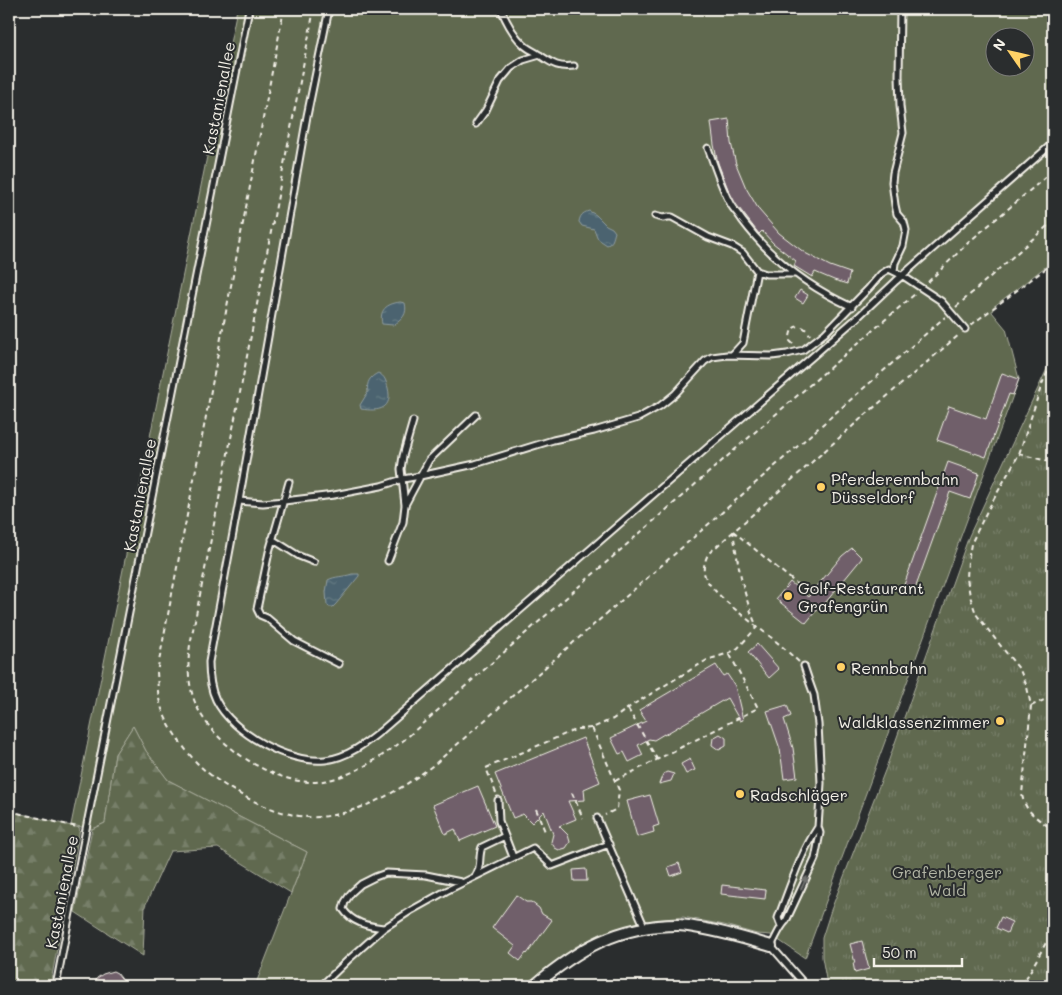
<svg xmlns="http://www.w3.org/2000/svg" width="1062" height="995" font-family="Mali,sans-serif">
<defs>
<pattern id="forest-firs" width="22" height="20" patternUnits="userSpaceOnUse" patternTransform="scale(1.25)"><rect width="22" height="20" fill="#606950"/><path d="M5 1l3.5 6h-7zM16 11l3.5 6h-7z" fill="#777f69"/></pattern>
<pattern id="park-tufts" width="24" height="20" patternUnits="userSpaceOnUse" patternTransform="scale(1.25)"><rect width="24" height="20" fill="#606950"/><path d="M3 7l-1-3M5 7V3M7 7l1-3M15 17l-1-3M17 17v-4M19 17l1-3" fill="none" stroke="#777f69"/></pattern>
<pattern id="water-ripples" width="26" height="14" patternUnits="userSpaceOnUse" patternTransform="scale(1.25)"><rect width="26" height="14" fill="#4b646f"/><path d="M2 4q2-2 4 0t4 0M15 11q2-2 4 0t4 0" fill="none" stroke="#667b84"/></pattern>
</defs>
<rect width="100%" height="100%" fill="#2a2d2e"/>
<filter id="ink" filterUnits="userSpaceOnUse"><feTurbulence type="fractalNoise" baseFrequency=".02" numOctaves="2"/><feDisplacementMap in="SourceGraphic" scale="10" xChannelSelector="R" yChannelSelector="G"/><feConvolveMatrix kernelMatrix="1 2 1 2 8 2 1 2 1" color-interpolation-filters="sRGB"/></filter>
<g filter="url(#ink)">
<!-- grass -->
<path fill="#606950" stroke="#aaad9c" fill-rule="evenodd" d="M237,9H1053V261L993,307L992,312L1006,329L1019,379L805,958L771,935L757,934L724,925L683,917L646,921L602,933L575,947L525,986H255L307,852L168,780L146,751L133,726L115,754L105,823L92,829L71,825ZM994,38H1024V68H994Z"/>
<!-- forest -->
<path fill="url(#forest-firs)" stroke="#aaad9c" d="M133,726L146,751L168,780L307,852L291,893L218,848L170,851L145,906L143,956L75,912L92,829L105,823L115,754Z
M9,811L80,828L50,986H9Z"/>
<!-- park -->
<path fill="url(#park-tufts)" stroke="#aaad9c" d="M1053,356V986H830L826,979L822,957V938L831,910L886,768L969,536Z"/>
<!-- water -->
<path fill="url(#water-ripples)" stroke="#8f9c9f" d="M589,211L596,215L606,225L612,228L615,232C613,238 613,243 607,245L598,239L594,229L582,226L579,222C580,216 582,213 589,211Z
M400,302L405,303C408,314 402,320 393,325L382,324C379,310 386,304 400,302Z
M378,373C385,376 386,381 388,388C393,409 379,412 361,409L360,405L368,392C366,382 370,377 378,373Z
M352,574H359V576L336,604L333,607H329L327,605L326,592L328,580C335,576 344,577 352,574Z"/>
<!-- building -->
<path fill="#6f5f6a" stroke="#f4f1e8" d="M729,119L731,143L736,164L746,188L759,210L779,233L805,253L830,266L850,273L847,284L834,280L815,272L812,277L794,266L796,261L773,243L762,231L759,234L736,204L728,189L718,163L714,145L711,122Z
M800,290L808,295L803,303L795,298Z
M1002,373L1019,379L1013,395L1009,394L986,457L937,440L949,406L986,419Z
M948,462L979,473L970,499L950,492L915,589L904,585Z
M852,548L862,558L821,608L819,607L806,623L776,599L790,582L808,597L842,556Z
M757,644L779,669L769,678L748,652Z
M716,665L723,676L727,674L735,686L743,720L740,721L727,698L664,735V734L654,740L649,739L638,745L643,755L629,762L624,752L619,754L611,738L646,721L639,710Z
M787,705L791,716L784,719L793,748L797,777L784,779L780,749L767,711Z
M720,734L726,738V746L719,750L712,745L713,738Z
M583,738L600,782L584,789L585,800L568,801L576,819L559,826L568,835L570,842L566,848L559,850L555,848L551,842L553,834L544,811L532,823L523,814L513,818L495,774Z
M690,759L695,770L686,774L681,764Z
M667,772L674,774L671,781L659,784L663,774Z
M478,786L495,826L460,841L455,829L445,834L433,805Z
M650,795L659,825L653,827L654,832L637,837L627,801Z
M679,863L682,872L671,876L668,867Z
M586,869L587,881H574L573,870Z
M722,885L766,890L765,899L721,894Z
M516,895L526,902H531L539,908L542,914L552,920L527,954L526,953L520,961L510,953L515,946L492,928Z
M1001,917L1012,922L1007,933L996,928Z
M862,941L869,969L855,973L853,963H855L850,944Z
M113,971L117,973L121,978L127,986H94L97,978L103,974Z"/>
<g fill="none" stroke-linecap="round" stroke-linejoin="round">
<!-- service casing -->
<g stroke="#f4f1e8" stroke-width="9">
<path id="service" d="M329,9L307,116L239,501L209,662C209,675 210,688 216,700C232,733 289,764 325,760C347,758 366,743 382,730L858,317L896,281L1053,143
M501,9C506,21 514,36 524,45C528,49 534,51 538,54C552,63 556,68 574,66
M476,124L486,110L500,81L511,68L523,60L540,55
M708,148C715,167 721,187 731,205C734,210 739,215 742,220C771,259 808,287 852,307
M655,216L663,218L668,217H672L708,237L732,246L743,253L757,271L766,274H795
M894,271L895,263L903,246L906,230L904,222L897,214L895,205L892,182L893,173L903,133L900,106L899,76L900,9
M732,355L743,343L757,271
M413,421L403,456L401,469L405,505L429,460L476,415
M289,482L269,552L257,609L260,615L267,618L294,641L339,664
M239,501L263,503L284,501L334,495L381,486L403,479L420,476L475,464L553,440L594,431L638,418L660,406L675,394L705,361L712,357L727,355L772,356L787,354L803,350L825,333L869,288L881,274L889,269L903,276L941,301L965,329
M272,539L299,556L314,562
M388,561L403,522L405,505
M804,666L809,681L814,695L818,724L821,783L818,827L820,833L815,859L786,921C779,928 776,938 771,946L806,986
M498,800L499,821L513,857
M597,818L645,928
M476,875C482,866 478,857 482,847L505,836
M781,926L778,918C790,887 800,854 818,827
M383,928C368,926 352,923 343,909L345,902L351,893L361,884L375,877L386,873L426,875L461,882
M56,986L86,829L249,9
M321,986L348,960L384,928L412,910L446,891L533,848L552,866L609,844"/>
</g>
<!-- minor casing -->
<g stroke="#f4f1e8" stroke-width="14">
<path id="minor" d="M534,986C578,949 618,925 678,925C685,925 693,927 700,928C725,932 747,939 771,946"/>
</g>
<!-- path -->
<path stroke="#f4f1e8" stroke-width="2" stroke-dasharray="5 4" stroke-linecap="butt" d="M284,9L157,672C158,684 157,695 161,706C167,726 185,751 200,766C228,792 282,820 320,817C365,812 401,790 436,763L945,317
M314,9L237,408L190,645C187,666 188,689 198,709C216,745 270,782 312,782C346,781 377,760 404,740L739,446L915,294
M928,282L970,241L1053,171
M956,307L1053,221
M971,325L1053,263
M793,344L790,341C789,324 802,321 810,335
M1053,365L1048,371L1042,384L1019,454L986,513L971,544L968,561L967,578L970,596L976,614L996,640L1020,670L1027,687L1031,706L1022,794C1024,812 1039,819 1053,830
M1019,454L1047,461L1053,464
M733,531L810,595
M799,662C790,654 782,646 773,639C757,626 711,594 705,576C702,569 705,561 708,554L864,416L960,334
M1031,706L1053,696
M628,709L657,759
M592,728L619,790L617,809L605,815
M615,781L758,708L729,653
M496,793L486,768L577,729L592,728L613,719L634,704L707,660L729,653L738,648L757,627C743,595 738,565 733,531
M572,793L583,818
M536,809L546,834
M9,811L77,827
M1020,986L1028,975L1052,932L1053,926"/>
<!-- service -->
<use href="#service" stroke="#2a2d2e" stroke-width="5"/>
<!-- minor -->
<use href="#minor" stroke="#2a2d2e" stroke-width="10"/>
</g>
<!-- one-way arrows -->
<defs><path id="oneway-solid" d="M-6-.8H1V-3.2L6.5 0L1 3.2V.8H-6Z" transform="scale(1.25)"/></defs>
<use fill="#71726f" href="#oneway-solid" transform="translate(804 883) rotate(-65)"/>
</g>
<!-- markers -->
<g fill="#ffd166" stroke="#2a2d2e" stroke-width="2">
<circle cx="821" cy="487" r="5"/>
<circle cx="788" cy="596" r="5"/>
<circle cx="841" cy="667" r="5"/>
<circle cx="1000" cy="721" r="5"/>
<circle cx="740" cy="794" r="5"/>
</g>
<g text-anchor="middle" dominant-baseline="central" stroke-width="4" stroke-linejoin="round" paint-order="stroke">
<!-- street labels -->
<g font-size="16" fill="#f4f1e8" stroke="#2a2d2e">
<text transform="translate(218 98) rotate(-79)">Kastanienallee</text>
<text transform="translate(139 495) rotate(-79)">Kastanienallee</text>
<text transform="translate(61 892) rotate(-79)">Kastanienallee</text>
</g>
<!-- poi labels -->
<g font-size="16" fill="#f4f1e8" stroke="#2a2d2e" text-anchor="start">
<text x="831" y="478">Pferderennbahn<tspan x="831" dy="18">Düsseldorf</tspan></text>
<text x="798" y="587">Golf-Restaurant<tspan x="798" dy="18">Grafengrün</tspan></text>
<text x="851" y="667">Rennbahn</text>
<text x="990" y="721" text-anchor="end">Waldklassenzimmer</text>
<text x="750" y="794">Radschläger</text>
</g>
<!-- park labels -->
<g font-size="16" fill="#b1b4a4" stroke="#2a2d2e">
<text x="947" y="871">Grafenberger<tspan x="947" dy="18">Wald</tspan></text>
</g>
</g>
<!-- margin -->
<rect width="1062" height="995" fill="none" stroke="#2a2d2e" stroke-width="30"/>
<rect x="15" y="15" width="1032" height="965" fill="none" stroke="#f4f1e8" stroke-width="2" filter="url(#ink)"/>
<!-- north arrow -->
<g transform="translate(1010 52) rotate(304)"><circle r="24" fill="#2a2d2e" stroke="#7b7b78"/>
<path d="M0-4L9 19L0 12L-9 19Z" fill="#ffd166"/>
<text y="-8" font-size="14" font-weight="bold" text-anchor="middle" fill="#f4f1e8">N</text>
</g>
<!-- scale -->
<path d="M874 958v8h88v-8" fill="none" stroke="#f4f1e8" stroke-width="2.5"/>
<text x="882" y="958" font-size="15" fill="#f4f1e8" stroke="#2a2d2e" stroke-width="4" paint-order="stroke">50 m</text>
</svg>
